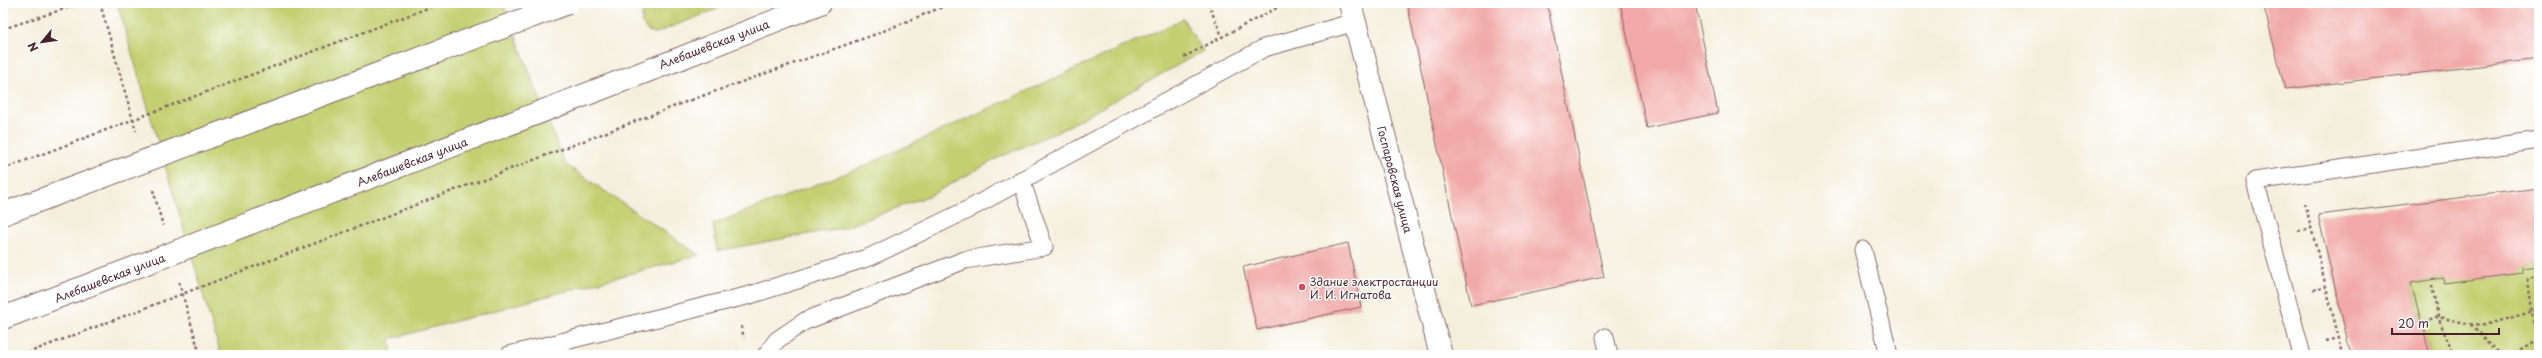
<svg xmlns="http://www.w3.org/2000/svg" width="2542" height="358" font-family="'Playpen Sans',sans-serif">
<rect width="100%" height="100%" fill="#fff"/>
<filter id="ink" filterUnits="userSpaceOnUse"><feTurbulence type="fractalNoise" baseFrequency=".025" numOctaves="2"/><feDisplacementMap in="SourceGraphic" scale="8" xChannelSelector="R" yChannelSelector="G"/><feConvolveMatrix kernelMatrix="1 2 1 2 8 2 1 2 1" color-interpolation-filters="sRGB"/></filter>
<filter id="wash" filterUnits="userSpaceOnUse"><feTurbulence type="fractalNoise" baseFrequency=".012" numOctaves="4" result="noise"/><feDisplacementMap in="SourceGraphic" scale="16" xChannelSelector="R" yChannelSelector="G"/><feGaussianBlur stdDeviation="0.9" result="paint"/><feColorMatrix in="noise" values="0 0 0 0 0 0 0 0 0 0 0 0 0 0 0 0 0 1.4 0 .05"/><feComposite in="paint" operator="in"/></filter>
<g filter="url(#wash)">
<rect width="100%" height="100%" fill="#f4efdd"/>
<!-- green -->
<path fill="#c2d071" stroke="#86784e" d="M117,3H503L565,164L699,255L390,339L392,355H221Z
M663,3H732L656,33L648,31L642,24V14Z
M1183,19L1203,51L1063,129L998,158L931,195L846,227L717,251L713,224L862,167Z
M2539,266V355H2430L2411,283L2443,278L2444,282Z"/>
<g id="blocks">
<!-- building -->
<path fill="#f1aaa7" d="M1407,3H1547L1604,277L1471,305Z
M1620,3H1695L1718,113L1647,128Z
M2263,3H2328V6L2353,3H2539V59L2285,89Z
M2539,188V266L2522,268V273L2444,283L2443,278L2411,283L2430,355H2351L2318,215Z
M1348,243L1361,307L1257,330L1243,267Z"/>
</g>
</g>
<g filter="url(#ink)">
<use href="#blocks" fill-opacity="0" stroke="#866869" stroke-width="1"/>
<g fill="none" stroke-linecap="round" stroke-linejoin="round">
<!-- lane casing -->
<g stroke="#866869" stroke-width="19">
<path id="lane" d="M1863,250L1889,355
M1605,337L1609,355
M509,355L750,295L870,257L967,210L1264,48L1355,22
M766,355L777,340L805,321L965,260L1044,247L1021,180
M2302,355L2255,181L2539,140"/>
</g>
<!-- street casing -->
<g stroke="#866869" stroke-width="24">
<g id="street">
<path id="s1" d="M1350,3L1441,355"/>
</g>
</g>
<!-- primary casing -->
<g stroke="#866869" stroke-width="24">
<path id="primary" d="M676,60L820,3"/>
</g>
<!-- path -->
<path stroke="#866869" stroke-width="2.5" stroke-dasharray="3 3" stroke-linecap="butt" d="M100,3L136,131
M1208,3L1222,36
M3,29L82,3
M1184,57L1286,3
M691,100L876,34L952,3
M153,190L163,226
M2305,203L2343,355
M2298,231L2311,228
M2539,274L2528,279L2533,321L2539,331
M179,282L200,355
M2432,285L2438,317L2454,355
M2313,290L2326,287
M2424,323L2438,317L2480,326L2539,310
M2471,325L2500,355
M741,326L744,338
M2326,341L2339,338
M724,355L739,351
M2510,355L2539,337"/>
<!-- lane -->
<use href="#lane" stroke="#fff" stroke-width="17"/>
<!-- street -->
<use href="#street" stroke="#fff" stroke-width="22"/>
<!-- primary -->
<use href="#primary" stroke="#fff" stroke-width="22"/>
<!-- primary-bridge casing -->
<g stroke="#866869" stroke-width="24" stroke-linecap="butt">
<g id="primary-bridge">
<path d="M3,214L568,3"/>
<path id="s2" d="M3,318L676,60"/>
</g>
</g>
<!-- path-bridge -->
<path stroke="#866869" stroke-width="2.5" stroke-dasharray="3 3" stroke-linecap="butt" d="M3,169L441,3
M22,355L691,100"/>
<!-- primary-bridge -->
<use href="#primary-bridge" stroke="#fff" stroke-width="22"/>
</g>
</g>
<!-- markers -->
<circle fill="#d1495b" stroke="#fff" stroke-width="1.5" cx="1302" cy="287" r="4"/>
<g text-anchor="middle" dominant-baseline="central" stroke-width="3" stroke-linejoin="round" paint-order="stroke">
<!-- street labels -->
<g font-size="11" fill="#4a1f2b" stroke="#fff">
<text transform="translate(714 44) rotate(-21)">Алебашевская улица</text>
<text stroke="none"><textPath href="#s2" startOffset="438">Алебашевская улица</textPath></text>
<text stroke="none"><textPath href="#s1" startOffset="182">Госпаровская улица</textPath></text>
<text stroke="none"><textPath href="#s2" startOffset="114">Алебашевская улица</textPath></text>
</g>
<!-- poi labels -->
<g font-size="11" fill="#4a1f2b" stroke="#fff" text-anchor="start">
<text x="1310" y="281">Здание электростанции<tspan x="1310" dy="13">И. И. Игнатова</tspan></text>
</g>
</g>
<!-- margin -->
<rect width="2542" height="358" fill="none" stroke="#fff" stroke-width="16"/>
<!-- north arrow -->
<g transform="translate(42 42) rotate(241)" stroke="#ffffff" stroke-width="3" paint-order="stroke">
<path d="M0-3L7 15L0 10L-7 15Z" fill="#4a1f2b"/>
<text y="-6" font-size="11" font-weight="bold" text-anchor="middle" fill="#4a1f2b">N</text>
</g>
<!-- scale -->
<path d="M2392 328v6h107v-6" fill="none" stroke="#4a1f2b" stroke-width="2"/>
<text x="2398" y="328" font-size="12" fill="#4a1f2b" stroke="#ffffff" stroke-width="3" paint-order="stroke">20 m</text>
</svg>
